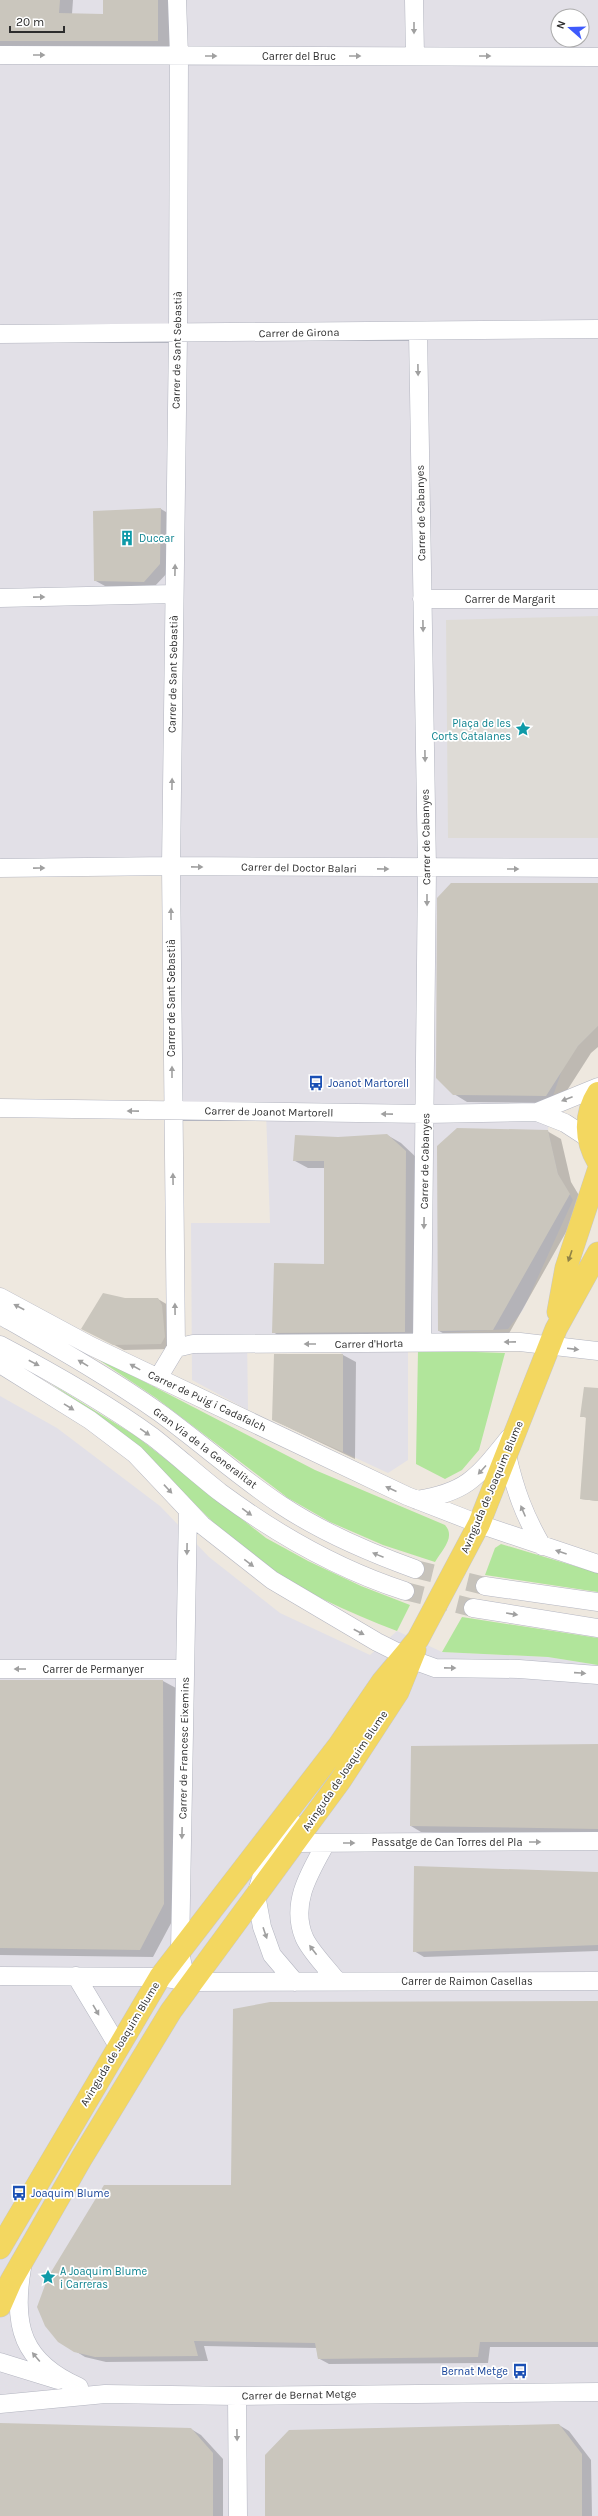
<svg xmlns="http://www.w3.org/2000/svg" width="598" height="2516" font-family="Karla,sans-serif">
<rect width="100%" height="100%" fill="#eee8df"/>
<!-- industrial -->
<path fill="#e2e0e7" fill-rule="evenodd" d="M0,0H598V1026L578,1046L563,1067L551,1102L548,1130L558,1174L573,1200L523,1310L508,1329L408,1335V1460L388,1473L343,1452L341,1336L247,1334L248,1410L192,1380L191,1223H270L266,1112L172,1111L170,866L0,868ZM558,16H582V40H558Z
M0,1396L57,1428L160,1506L209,1557L280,1613L370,1655L397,1631L442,1652L548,1657L598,1665V2516H0Z"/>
<!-- green -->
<path fill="#b1e59b" d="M418,1350L505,1353L479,1450L462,1470L445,1479L416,1464Z
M87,1352L315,1470L445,1525C456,1537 442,1550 435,1562L383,1545L330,1522L288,1498L156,1398Z
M50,1383L136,1436L266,1538L308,1561L361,1586L410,1605L397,1631C347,1612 299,1590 255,1558C206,1521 168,1473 122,1434C99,1416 74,1400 50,1383Z
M501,1544L598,1573V1592L485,1575L495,1548Z
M462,1617L598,1638V1665L548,1657L442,1652Z"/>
<!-- plaza -->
<path fill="#dedbd6" d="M598,616V838H448L446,620Z"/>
<!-- shadow -->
<path fill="#0003" d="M0,0H73L72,14L104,15V0H171V48H0Z
M161,509L171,515L170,570L154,587L105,586L94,580Z
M598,884V1047L591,1053L559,1103L467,1102L454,1094Z
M547,1131L561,1139L571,1182L583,1202L507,1337L452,1338L439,1331Z
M387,1135L401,1143L418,1159V1339L286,1340L273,1332L325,1265V1168H308L295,1161L338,1138Z
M125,1299H158L168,1305L171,1349L124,1350L93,1334Z
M343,1355L356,1362L355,1459L273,1420Z
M598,1389V1501L581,1499L587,1418L581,1416Z
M0,1680L163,1681L176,1688L177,1912L153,1957L0,1955Z
M598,1745V1834L421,1832L411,1826Z
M598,1873V1951L424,1957L414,1951Z
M598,2002V2347H490L488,2363L329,2364L318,2358L317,2348L204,2346L208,2361L106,2362L85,2357L59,2341L232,2186Z
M0,2424L191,2429L201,2435L223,2459V2516H0Z
M559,2425L569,2431L591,2460L592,2516H266Z"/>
<!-- building -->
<path fill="#cac6bd" d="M0,0H60L59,13L103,14V0H158V41H0Z
M161,508L160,564L144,582L94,581L93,511Z
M451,883H598V1026L578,1046L546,1096L453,1095L436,1078L437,898Z
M457,1128L548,1130L558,1174L570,1194L493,1330L438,1331L437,1146Z
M387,1134L406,1151L405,1332L272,1333L274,1263L324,1264V1161H293L295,1135L338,1137Z
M103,1293L125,1298H158L162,1305L165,1337L161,1344L113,1345L81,1329Z
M274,1354H343V1452L272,1420Z
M584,1387L598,1388V1501L580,1499L586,1417H580Z
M0,1680H163L164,1904L140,1950L0,1948Z
M598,1744V1829L410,1826L411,1746Z
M414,1866L598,1872V1945L413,1952Z
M598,2001V2342H480L478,2357L318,2359L315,2343L194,2341L198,2356L95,2357L74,2352L58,2342L45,2326L37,2307L48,2277L104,2185H231L233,2009L270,2002Z
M0,2423L191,2428L213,2453V2516H0Z
M559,2424L582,2454V2516H265V2455L289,2430Z"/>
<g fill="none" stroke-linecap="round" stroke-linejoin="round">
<!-- minor-tunnel -->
<path stroke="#c7c3bb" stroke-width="18" stroke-dasharray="18 9" stroke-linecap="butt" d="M415,1569L485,1586
M405,1591L473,1608"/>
<!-- minor casing -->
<g stroke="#b3b5c0" stroke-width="19">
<path id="minor" d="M414,0L415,56
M0,55L598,57
M418,331L427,869L422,1343
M0,334L598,329
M0,598L174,594
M422,599H598
M0,868L171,866L598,868
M0,1108L426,1114L537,1112L598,1087
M537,1112L565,1123L588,1138
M0,1297L91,1346L407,1496L479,1524L598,1564
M0,1315C54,1346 109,1377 160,1413C201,1443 239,1477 281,1505C323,1533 368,1552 415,1569
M0,1345C53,1373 105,1402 153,1437C176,1455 198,1475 221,1493C278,1535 337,1569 405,1591
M176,1348L171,866L178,334L179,55L177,0
M0,1364L90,1420L135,1454L202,1525L272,1580L377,1642L413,1660L435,1668L519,1669L598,1675
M158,1378L176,1348L193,1344L520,1342L598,1351
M507,1455C515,1490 524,1515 542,1546
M417,1500C468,1492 478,1476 509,1438
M188,1510L180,1952L183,1967L191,1982
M485,1586L598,1602
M473,1608L598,1628
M0,1669H185
M292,1822L265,1865L256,1895L262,1927L272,1955L295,1982
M296,1843L598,1841
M326,1843C310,1872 290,1903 304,1937C309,1950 328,1969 337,1981
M0,1976L160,1977L191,1982L598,1981
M76,1976L118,2046
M22,2268C12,2326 22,2362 79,2387
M0,2362L58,2380
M237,2396L238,2516
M0,2404L105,2394L237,2396L598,2392"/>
</g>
<!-- major casing -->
<g stroke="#c8c8c8" stroke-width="23">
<path id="major" d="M598,1093C584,1115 585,1140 598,1162
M558,1312L566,1268L598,1171
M0,2248L160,1977L339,1745L382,1682L418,1639L479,1524L556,1329L598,1253
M0,2306L11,2281L81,2159L171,2011L340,1781L398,1692L415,1650"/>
</g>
<!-- minor -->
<use href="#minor" stroke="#fff" stroke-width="18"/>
<!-- major -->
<use href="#major" stroke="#f3d760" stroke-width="22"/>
</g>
<!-- one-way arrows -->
<defs><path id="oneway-solid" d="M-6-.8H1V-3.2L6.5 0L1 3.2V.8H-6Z"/></defs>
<g fill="#a0a0a0">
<use href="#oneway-solid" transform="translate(414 28) rotate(90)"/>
<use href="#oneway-solid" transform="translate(39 55)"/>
<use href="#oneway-solid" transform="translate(211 56)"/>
<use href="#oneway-solid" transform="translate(355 56)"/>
<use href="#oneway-solid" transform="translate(485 56)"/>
<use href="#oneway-solid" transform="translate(418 370) rotate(89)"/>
<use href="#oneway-solid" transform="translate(175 570) rotate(-89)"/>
<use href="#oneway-solid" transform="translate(39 597) rotate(-1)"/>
<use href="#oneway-solid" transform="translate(423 626) rotate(89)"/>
<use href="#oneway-solid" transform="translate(425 756) rotate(89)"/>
<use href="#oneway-solid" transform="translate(172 784) rotate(-89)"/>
<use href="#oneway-solid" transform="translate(197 867) rotate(1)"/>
<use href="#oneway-solid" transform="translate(39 868) rotate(-1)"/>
<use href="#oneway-solid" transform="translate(383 869) rotate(1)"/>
<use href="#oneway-solid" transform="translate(513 869)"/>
<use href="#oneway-solid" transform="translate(427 900) rotate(90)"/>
<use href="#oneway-solid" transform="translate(171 914) rotate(-90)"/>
<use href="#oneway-solid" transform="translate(172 1072) rotate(-90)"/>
<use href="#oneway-solid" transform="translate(567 1099) rotate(159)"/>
<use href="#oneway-solid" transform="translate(133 1111) rotate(-179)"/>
<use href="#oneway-solid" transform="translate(387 1114) rotate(-179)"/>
<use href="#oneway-solid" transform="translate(173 1179) rotate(-91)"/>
<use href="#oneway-solid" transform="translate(424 1223) rotate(91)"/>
<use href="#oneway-solid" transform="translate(19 1307) rotate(-152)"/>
<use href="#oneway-solid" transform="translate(175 1309) rotate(-91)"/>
<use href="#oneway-solid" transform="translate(510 1342) rotate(179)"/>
<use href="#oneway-solid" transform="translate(310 1344) rotate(180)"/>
<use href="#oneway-solid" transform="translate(573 1349) rotate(7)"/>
<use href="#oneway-solid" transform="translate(34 1363) rotate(28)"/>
<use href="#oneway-solid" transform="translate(83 1363) rotate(-149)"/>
<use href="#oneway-solid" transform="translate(135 1367) rotate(-151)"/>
<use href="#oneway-solid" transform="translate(69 1407) rotate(32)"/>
<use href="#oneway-solid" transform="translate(145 1432) rotate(35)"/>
<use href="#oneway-solid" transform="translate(482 1470) rotate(132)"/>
<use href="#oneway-solid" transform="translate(168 1489) rotate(47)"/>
<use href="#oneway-solid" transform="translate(391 1489) rotate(-156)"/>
<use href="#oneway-solid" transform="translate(523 1511) rotate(-113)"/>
<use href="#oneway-solid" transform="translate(247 1512) rotate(36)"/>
<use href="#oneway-solid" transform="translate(187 1549) rotate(91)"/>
<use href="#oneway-solid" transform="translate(561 1552) rotate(-161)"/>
<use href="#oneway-solid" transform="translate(378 1555) rotate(-158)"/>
<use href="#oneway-solid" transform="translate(249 1563) rotate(37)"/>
<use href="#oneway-solid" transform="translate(512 1614) rotate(9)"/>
<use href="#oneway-solid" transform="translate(359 1632) rotate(28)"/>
<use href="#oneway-solid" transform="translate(450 1668) rotate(1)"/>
<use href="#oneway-solid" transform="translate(20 1669) rotate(180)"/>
<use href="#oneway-solid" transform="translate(580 1673) rotate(4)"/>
<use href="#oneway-solid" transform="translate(182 1833) rotate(91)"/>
<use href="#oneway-solid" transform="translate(535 1842)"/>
<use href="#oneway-solid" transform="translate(349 1843)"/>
<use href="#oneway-solid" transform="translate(265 1933) rotate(71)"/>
<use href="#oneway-solid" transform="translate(313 1950) rotate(-127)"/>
<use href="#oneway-solid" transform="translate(96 2010) rotate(60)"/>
<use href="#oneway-solid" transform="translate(36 2357) rotate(-130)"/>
<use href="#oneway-solid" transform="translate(237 2435) rotate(89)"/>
</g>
<use fill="#908246" href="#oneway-solid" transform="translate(570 1256) rotate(109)"/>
<!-- icons -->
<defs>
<g id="building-bare" transform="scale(1.2)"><path d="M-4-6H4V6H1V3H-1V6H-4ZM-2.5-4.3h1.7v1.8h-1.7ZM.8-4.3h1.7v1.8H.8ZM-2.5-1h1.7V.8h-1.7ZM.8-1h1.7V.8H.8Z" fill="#0f9aa8" stroke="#fff" stroke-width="2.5" paint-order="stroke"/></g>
<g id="sight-bare" transform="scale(1.2)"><path d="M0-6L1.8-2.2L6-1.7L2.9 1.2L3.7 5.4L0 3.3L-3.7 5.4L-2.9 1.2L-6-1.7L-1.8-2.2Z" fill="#0f9aa8" stroke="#fff" stroke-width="2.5" paint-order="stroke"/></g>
<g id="bus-bare" transform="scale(1.2)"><path d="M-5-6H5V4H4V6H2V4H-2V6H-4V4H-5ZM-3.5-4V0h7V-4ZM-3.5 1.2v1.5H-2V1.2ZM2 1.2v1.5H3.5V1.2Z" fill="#1a4fb4" stroke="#fff" stroke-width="2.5" paint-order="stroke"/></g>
</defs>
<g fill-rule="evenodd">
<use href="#building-bare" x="127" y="538"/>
<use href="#sight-bare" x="523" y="729"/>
<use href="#bus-bare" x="316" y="1083"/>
<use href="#bus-bare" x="19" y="2193"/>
<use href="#sight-bare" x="48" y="2277"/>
<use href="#bus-bare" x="520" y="2371"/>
</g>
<g text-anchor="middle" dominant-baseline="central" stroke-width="3.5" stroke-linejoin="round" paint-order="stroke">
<!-- street labels -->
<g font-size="11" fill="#2d2d2d" stroke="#fff">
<text x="299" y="56">Carrer del Bruc</text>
<text transform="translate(299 333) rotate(-1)">Carrer de Girona</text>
<text transform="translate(177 350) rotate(-89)">Carrer de Sant Sebastià</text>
<text transform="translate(421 513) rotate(-91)">Carrer de Cabanyes</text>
<text x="510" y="599">Carrer de Margarit</text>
<text transform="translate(173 674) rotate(-89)">Carrer de Sant Sebastià</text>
<text transform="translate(426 837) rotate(-91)">Carrer de Cabanyes</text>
<text transform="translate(299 868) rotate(1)">Carrer del Doctor Balari</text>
<text transform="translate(171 998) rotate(-90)">Carrer de Sant Sebastià</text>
<text transform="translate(269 1112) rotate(1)">Carrer de Joanot Martorell</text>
<text transform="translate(425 1161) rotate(-89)">Carrer de Cabanyes</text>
<text transform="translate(369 1344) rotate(-1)">Carrer d'Horta</text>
<text transform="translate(207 1401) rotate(25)">Carrer de Puig i Cadafalch</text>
<text transform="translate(205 1448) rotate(37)">Gran Via de la Generalitat</text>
<text transform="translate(492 1487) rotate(-67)">Avinguda de Joaquim Blume</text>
<text x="93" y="1669">Carrer de Permanyer</text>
<text transform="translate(184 1748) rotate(-89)">Carrer de Francesc Eixemins</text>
<text transform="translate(345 1771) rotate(-56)">Avinguda de Joaquim Blume</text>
<text x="447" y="1842">Passatge de Can Torres del Pla</text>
<text x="467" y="1981">Carrer de Raimon Casellas</text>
<text transform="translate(120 2044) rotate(-59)">Avinguda de Joaquim Blume</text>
<text transform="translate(299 2395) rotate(-1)">Carrer de Bernat Metge</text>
</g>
<!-- culture labels -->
<g font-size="11" fill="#0d838f" stroke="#fff" text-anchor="start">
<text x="139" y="538">Duccar</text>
<text x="511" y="723" text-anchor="end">Plaça de les<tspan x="511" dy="13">Corts Catalanes</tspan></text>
<text x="60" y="2271">A Joaquim Blume<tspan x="60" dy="13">i Carreras</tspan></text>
</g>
<!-- transit labels -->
<g font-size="11" fill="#164399" stroke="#fff" text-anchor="start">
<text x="328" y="1083">Joanot Martorell</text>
<text x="31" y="2193">Joaquim Blume</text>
<text x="508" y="2371" text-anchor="end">Bernat Metge</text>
</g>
</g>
<!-- north arrow -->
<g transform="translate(570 28) rotate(290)"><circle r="19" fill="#ffffff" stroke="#ababab"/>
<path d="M0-3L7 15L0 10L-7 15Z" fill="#3e5afc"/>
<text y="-6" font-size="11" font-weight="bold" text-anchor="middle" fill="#2d2d2d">N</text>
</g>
<!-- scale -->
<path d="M10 26v6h54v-6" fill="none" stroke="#2d2d2d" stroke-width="2"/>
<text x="16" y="26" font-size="12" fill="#2d2d2d" stroke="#ffffff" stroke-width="3" paint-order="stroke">20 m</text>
</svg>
